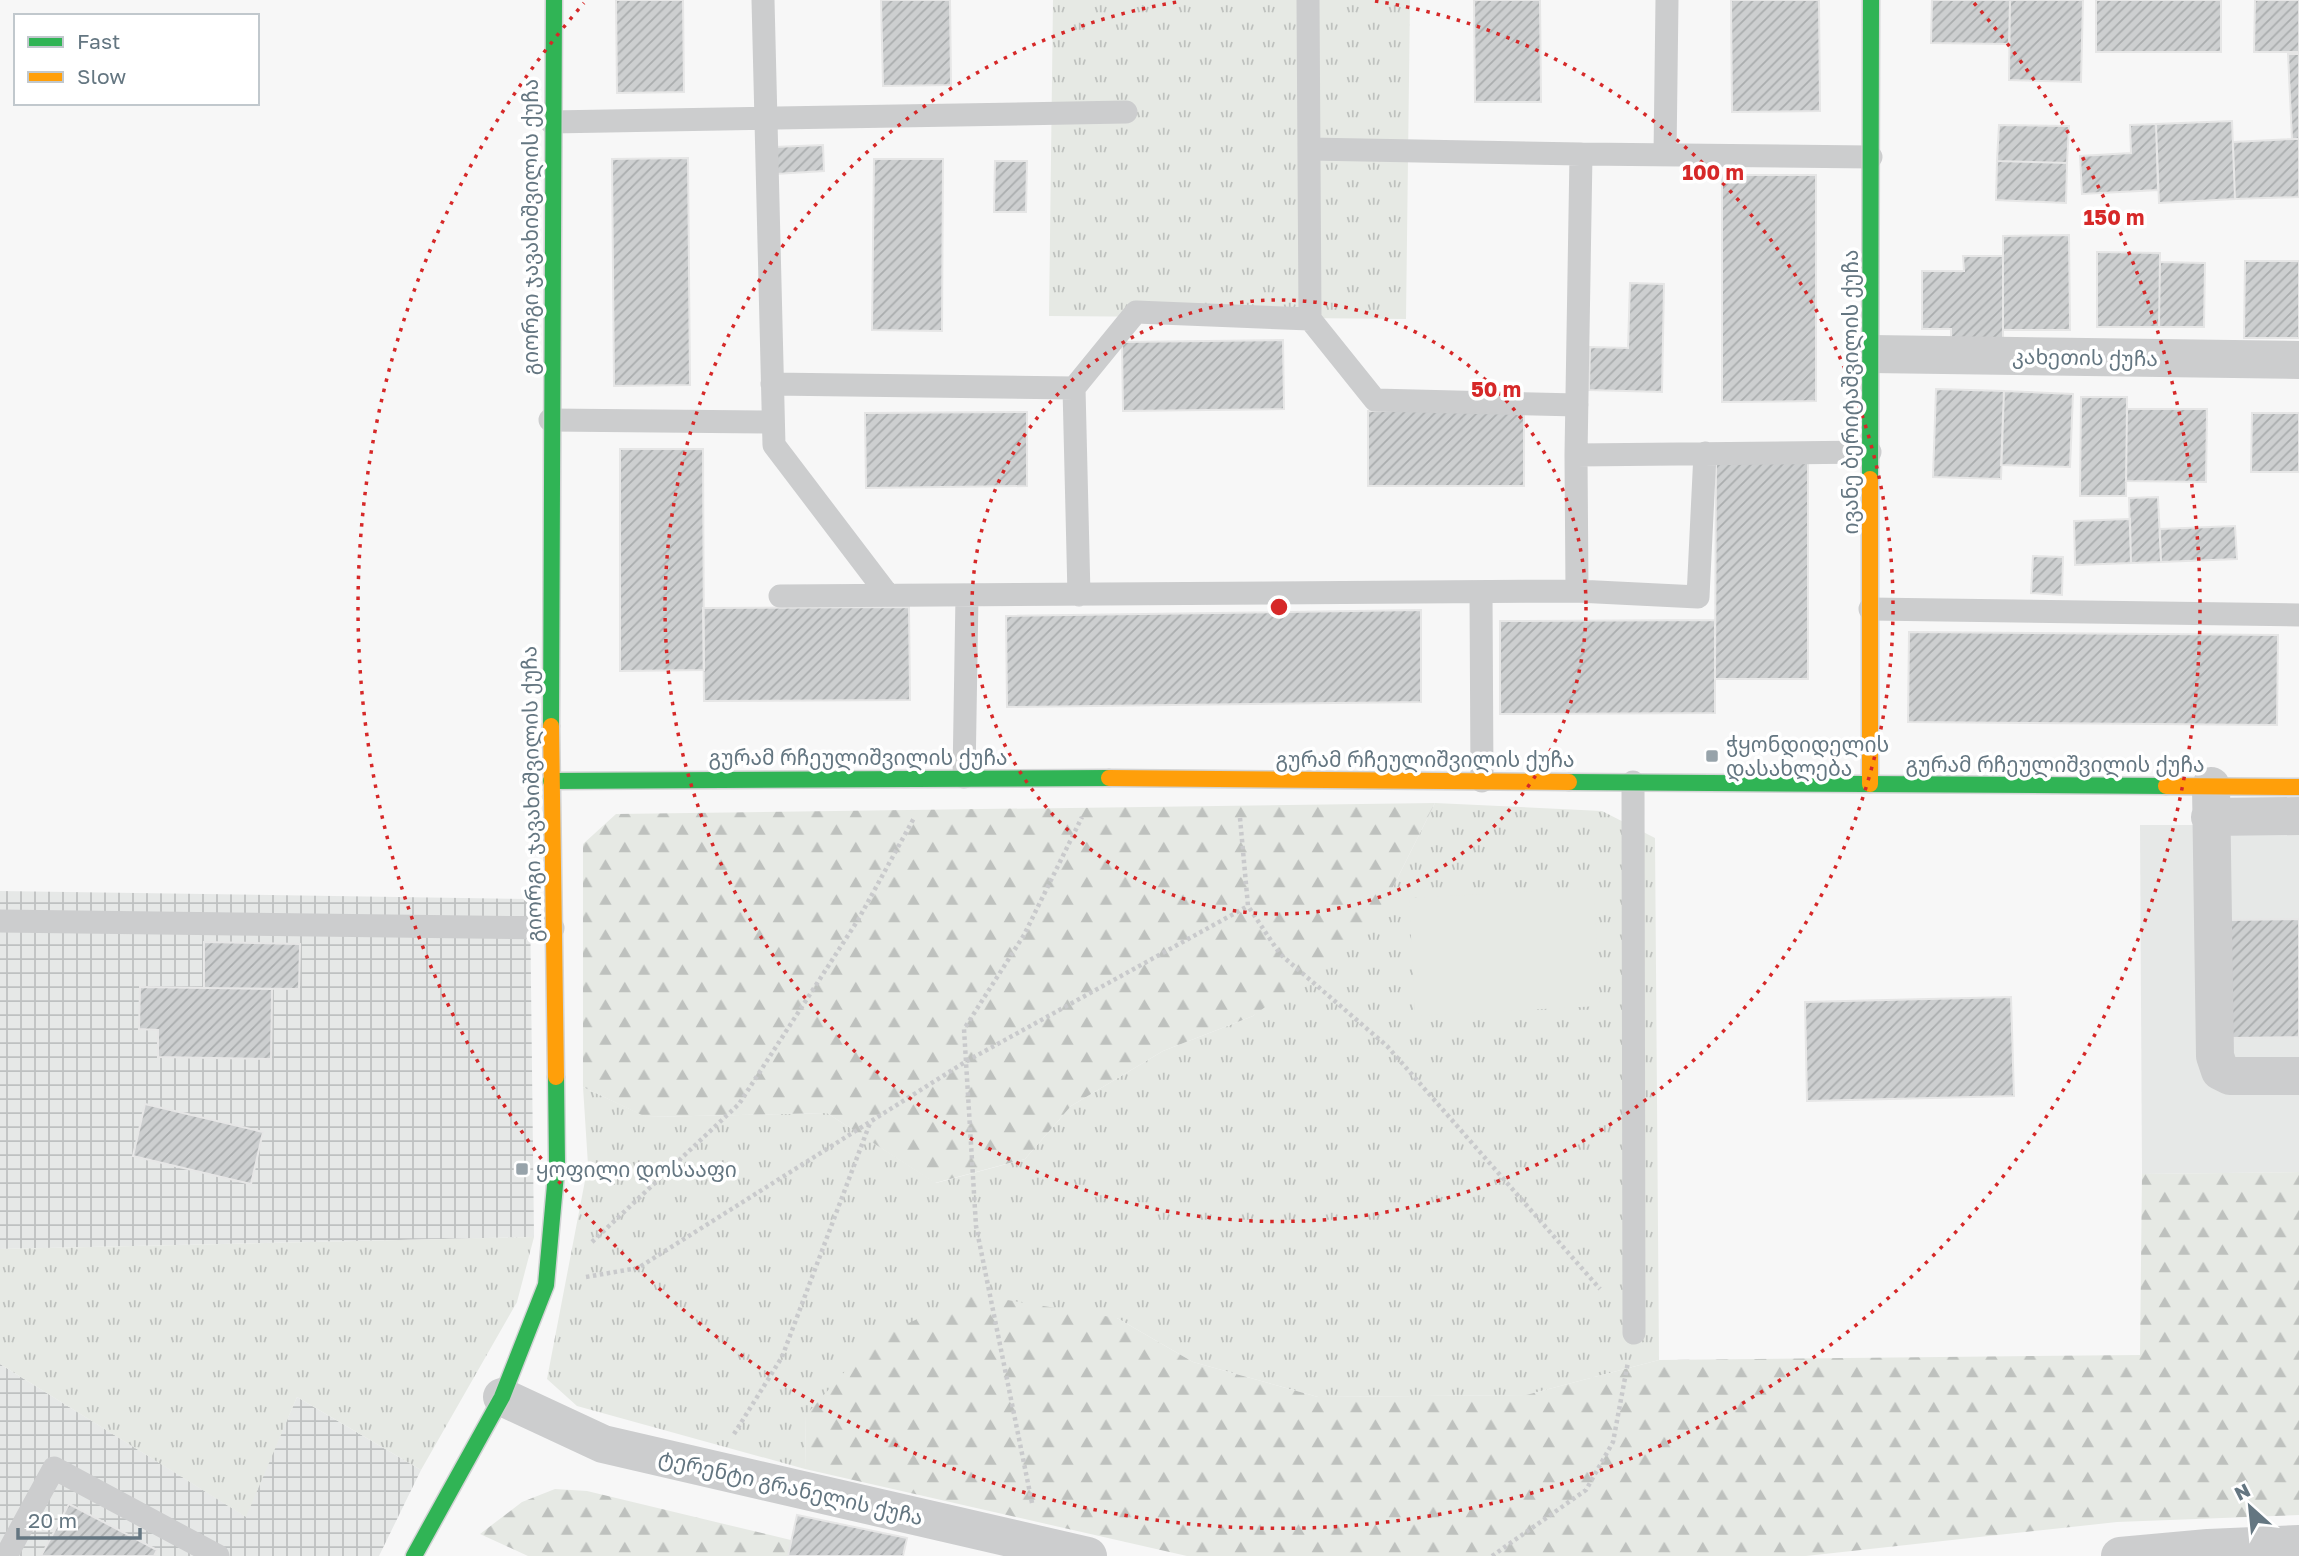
<svg xmlns="http://www.w3.org/2000/svg" width="2299" height="1556" font-family="'Golos Text','Noto Sans Georgian',sans-serif">
<defs>
<pattern id="industrial-grid" width="8" height="8" patternUnits="userSpaceOnUse" patternTransform="scale(1.75)"><rect width="8" height="8" fill="#e6e8e7"/><path d="M0 4h8M4 0v8" fill="none" stroke="#bec1c1"/></pattern>
<pattern id="grass-tufts" width="24" height="20" patternUnits="userSpaceOnUse" patternTransform="scale(1.75)"><rect width="24" height="20" fill="#e6e9e4"/><path d="M3 7l-1-3M5 7V3M7 7l1-3M15 17l-1-3M17 17v-4M19 17l1-3" fill="none" stroke="#bec1be"/></pattern>
<pattern id="forest-firs" width="22" height="20" patternUnits="userSpaceOnUse" patternTransform="scale(1.75)"><rect width="22" height="20" fill="#e6e9e4"/><path d="M5 1l3.5 6h-7zM16 11l3.5 6h-7z" fill="#bec1be"/></pattern>
<pattern id="building-hatch" width="6" height="6" patternUnits="userSpaceOnUse" patternTransform="scale(1.75)"><rect width="6" height="6" fill="#cdcfd0"/><path d="M-1 1l2-2M0 6l6-6M5 7l2-2" fill="none" stroke="#aaadae"/></pattern>
</defs>
<rect width="100%" height="100%" fill="#f7f7f7"/>
<!-- built -->
<path fill="#e6e8e7" d="M2140,825H2299V1172L2142,1174Z"/>
<!-- industrial -->
<path fill="url(#industrial-grid)" d="M0,891L530,899L534,1237L0,1249Z
M0,1364L245,1516L297,1397L421,1470L379,1556H0Z"/>
<!-- grass -->
<path fill="url(#grass-tufts)" d="M1053,0H1410L1406,319L1049,316Z
M1435,803L1602,811L1655,838L1659,1360L1526,1395L1318,1397L1193,1362L1117,1318L806,1415L805,1469L577,1406L547,1379L588,1165L583,1087L647,1117L827,1113L936,1183L1025,1159L1071,1106L1163,1051L1253,1016L1392,889Z
M534,1237L517,1302L421,1470L297,1397L246,1517L0,1364V1249Z"/>
<!-- forest -->
<path fill="url(#forest-firs)" d="M1435,803L1392,889L1360,937L1253,1016L1163,1051L1071,1106L1025,1159L935,1183L827,1113L646,1117L583,1087V844L616,814Z
M2299,1172V1515L2117,1522L1806,1556H1187L805,1469L806,1415L873,1340L970,1294L1117,1318L1193,1362L1318,1397L1526,1395L1659,1360L2140,1355L2142,1174Z
M555,1489L587,1491L799,1542L796,1556H528L480,1534L522,1502Z"/>
<!-- pitch -->
<path fill="#e6e9e4" d="M1594,888L1600,1006L1415,1016L1409,898Z"/>
<!-- building -->
<path fill="url(#building-hatch)" stroke="#e6e6e6" stroke-width="2" d="M616,0H683L684,92L617,93Z
M881,0H950L951,85L883,86Z
M1474,0H1540L1541,102H1475Z
M1731,0H1819L1820,111L1732,112Z
M1932,0H2010L2009,44L1931,43Z
M2010,0H2083L2081,82L2009,80Z
M2096,0H2221V52H2096Z
M2255,0H2299V52H2254Z
M2288,54H2299V139H2292Z
M2232,121L2235,199L2159,203L2156,124Z
M2156,124L2158,190L2082,194L2080,156L2131,153L2130,125Z
M1999,125L2069,126L2067,163L1997,161Z
M2292,139H2299V197L2235,199L2233,142Z
M823,145L824,171L775,174L774,147Z
M688,158L690,385L614,386L612,159Z
M874,159H943L942,331L872,330Z
M995,161H1027L1026,212H994Z
M1997,161L2067,163L2066,203L1996,200Z
M1722,175H1816V401L1722,402Z
M2069,235L2070,330H2003V236Z
M2097,252L2160,253L2159,327H2097Z
M1963,256H2003V340H1951V329H1922V271H1964Z
M2245,261H2299V338H2244Z
M2160,262L2205,263L2204,327H2159Z
M1630,283L1664,284L1662,392L1589,390L1590,347L1628,348Z
M1283,340L1284,409L1123,411L1122,342Z
M1936,389L2004,391L2001,479L1933,477Z
M2004,391L2073,394L2070,467L2001,465Z
M2081,397H2127L2126,496H2080Z
M2127,409H2207L2206,482L2126,481Z
M1524,410V486H1368V411Z
M1027,412V486L866,488L865,413Z
M2252,413H2299V472H2251Z
M620,449H703L704,670L620,671Z
M1716,460H1808V679H1715Z
M2158,497L2161,562L2131,563L2129,498Z
M2130,519L2131,563L2075,565L2074,521Z
M2235,526L2237,559L2161,562L2160,529Z
M2033,556L2063,557L2062,595L2031,593Z
M909,607L910,700L704,701L703,608Z
M1421,610V702L1007,707L1006,616Z
M1715,620V713L1500,714V621Z
M1909,632L2278,635L2277,725L1908,722Z
M2299,919V1037L2230,1038L2229,920Z
M204,942L300,944L299,989L204,988Z
M140,987L272,989L271,1059L158,1057V1030L139,1029Z
M2011,997L2014,1096L1807,1101L1805,1002Z
M145,1104L263,1132L251,1184L133,1156Z
M69,1504L157,1550L154,1556H41Z
M797,1515L907,1538L903,1556H788Z"/>
<g fill="none" stroke-linecap="round" stroke-linejoin="round">
<!-- fast casing -->
<g stroke="#d3d4d5" stroke-width="19">
<path id="fast" d="M1870,479L1871,0
M551,726L554,0
M551,781L1109,778
M1569,782L2166,786
M414,1556L502,1397L546,1285L557,1163L556,1077"/>
</g>
<!-- slow casing -->
<g stroke="#d3d4d5" stroke-width="19">
<path id="slow" d="M551,726L556,1077
M1109,778L1569,782
M1870,784V479
M2166,786L2299,787"/>
</g>
<!-- path -->
<path stroke="#c9cacc" stroke-width="4.5" stroke-dasharray="3.5 3.5" stroke-linecap="butt" d="M1240,818L1248,906L1280,954L1387,1046L1600,1289
M592,1242L739,1104L858,920L914,818
M586,1277L638,1268L965,1062L1248,906
M734,1434L782,1357L870,1123
M1032,1503L976,1226L964,1029L1024,935L1082,817
M1492,1556L1586,1490L1613,1442L1628,1362"/>
<!-- lane -->
<path stroke="#cccdce" stroke-width="23" d="M763,0L774,445L888,595
M1308,0L1310,319L1375,400L1577,405
M551,122L1126,112
M1309,149L1581,154
M1665,155L1667,0
M772,384L1074,388L1136,312L1310,319
M1074,388L1079,595
M550,420L773,422
M1576,455L1581,154L1871,157
M1577,591L1698,597L1705,453
M1481,592L1482,781
M780,596L1577,591L1576,455L1870,452
M1870,609L2299,615
M964,777L967,595
M1633,782L1634,1333
M0,921L553,928
M6,1556L54,1468L218,1556"/>
<!-- street -->
<path stroke="#cccdce" stroke-width="38" d="M1871,354L2299,360
M2211,786L2215,1056L2220,1071L2230,1076H2299
M2210,817L2299,816
M502,1397L603,1444L1088,1556
M2120,1556L2208,1548L2299,1544"/>
<!-- fast -->
<use href="#fast" stroke="#30b455" stroke-width="16"/>
<!-- slow -->
<use href="#slow" stroke="#ff9f0a" stroke-width="16"/>
</g>
<!-- distance rings -->
<g fill="none" stroke="#d62828" stroke-width="3.5" stroke-dasharray="3.5 7">
<circle cx="1279" cy="607" r="307"/>
<path d="M1375 1A614 614 0 1 1 1183 1"/>
<path d="M1974 3A921 921 0 1 1 584 3"/>
</g>
<!-- markers -->
<g fill="#97a3aa" stroke="#fff" stroke-width="2.5">
<rect x="1705" y="749" width="14" height="14" rx="3.5"/>
<rect x="515" y="1162" width="14" height="14" rx="3.5"/>
</g>
<g text-anchor="middle" dominant-baseline="central" stroke-width="7" stroke-linejoin="round" paint-order="stroke">
<!-- street labels -->
<g font-size="21" fill="#647681" stroke="#fff">
<text transform="translate(530 227) rotate(-90)">გიორგი ჯავახიშვილის ქუჩა</text>
<text transform="translate(2085 357) rotate(1)">კახეთის ქუჩა</text>
<text transform="translate(1850 392) rotate(-90)">ივანე ბერიტაშვილის ქუჩა</text>
<text x="858" y="757">გურამ რჩეულიშვილის ქუჩა</text>
<text x="1425" y="759">გურამ რჩეულიშვილის ქუჩა</text>
<text x="2055" y="764">გურამ რჩეულიშვილის ქუჩა</text>
<text transform="translate(531 794) rotate(-91)">გიორგი ჯავახიშვილის ქუჩა</text>
<text transform="translate(791 1487) rotate(13)">ტერენტი გრანელის ქუჩა</text>
</g>
<!-- poi labels -->
<g font-size="21" fill="#647681" stroke="#fff" text-anchor="start">
<text x="1726" y="744">ჭყონდიდელის<tspan x="1726" dy="24">დასახლება</tspan></text>
<text x="536" y="1169">ყოფილი დოსააფი</text>
</g>
</g>
<circle cx="1279" cy="607" r="10" fill="#d62828" stroke="#fff" stroke-width="3.5"/>
<g font-size="21" text-anchor="middle" font-weight="bold" fill="#d62828" stroke="#fff" stroke-width="7" stroke-linejoin="round" paint-order="stroke">
<text x="1713" y="180">100 m</text>
<text x="2114" y="225">150 m</text>
<text x="1496" y="397">50 m</text>
</g>
<!-- legend -->
<rect x="14" y="14" width="245" height="91" fill="#ffffff" stroke="#c1c8cd" stroke-width="2"/>
<rect x="28" y="37" width="35" height="10" fill="#30b455" stroke="#c1c8cd" stroke-width="2"/>
<text x="77" y="49" font-size="21" fill="#647681">Fast</text>
<rect x="28" y="72" width="35" height="10" fill="#ff9f0a" stroke="#c1c8cd" stroke-width="2"/>
<text x="77" y="84" font-size="21" fill="#647681">Slow</text>
<!-- north arrow -->
<g transform="translate(2250 1507) rotate(333)" stroke="#ffffff" stroke-width="5" paint-order="stroke">
<path d="M0-5L12 26L0 18L-12 26Z" fill="#647681"/>
<text y="-10" font-size="19" font-weight="bold" text-anchor="middle" fill="#647681">N</text>
</g>
<!-- scale -->
<path d="M18 1528v10h122v-10" fill="none" stroke="#647681" stroke-width="3.5"/>
<text x="28" y="1528" font-size="21" fill="#647681" stroke="#ffffff" stroke-width="5" paint-order="stroke">20 m</text>
</svg>
